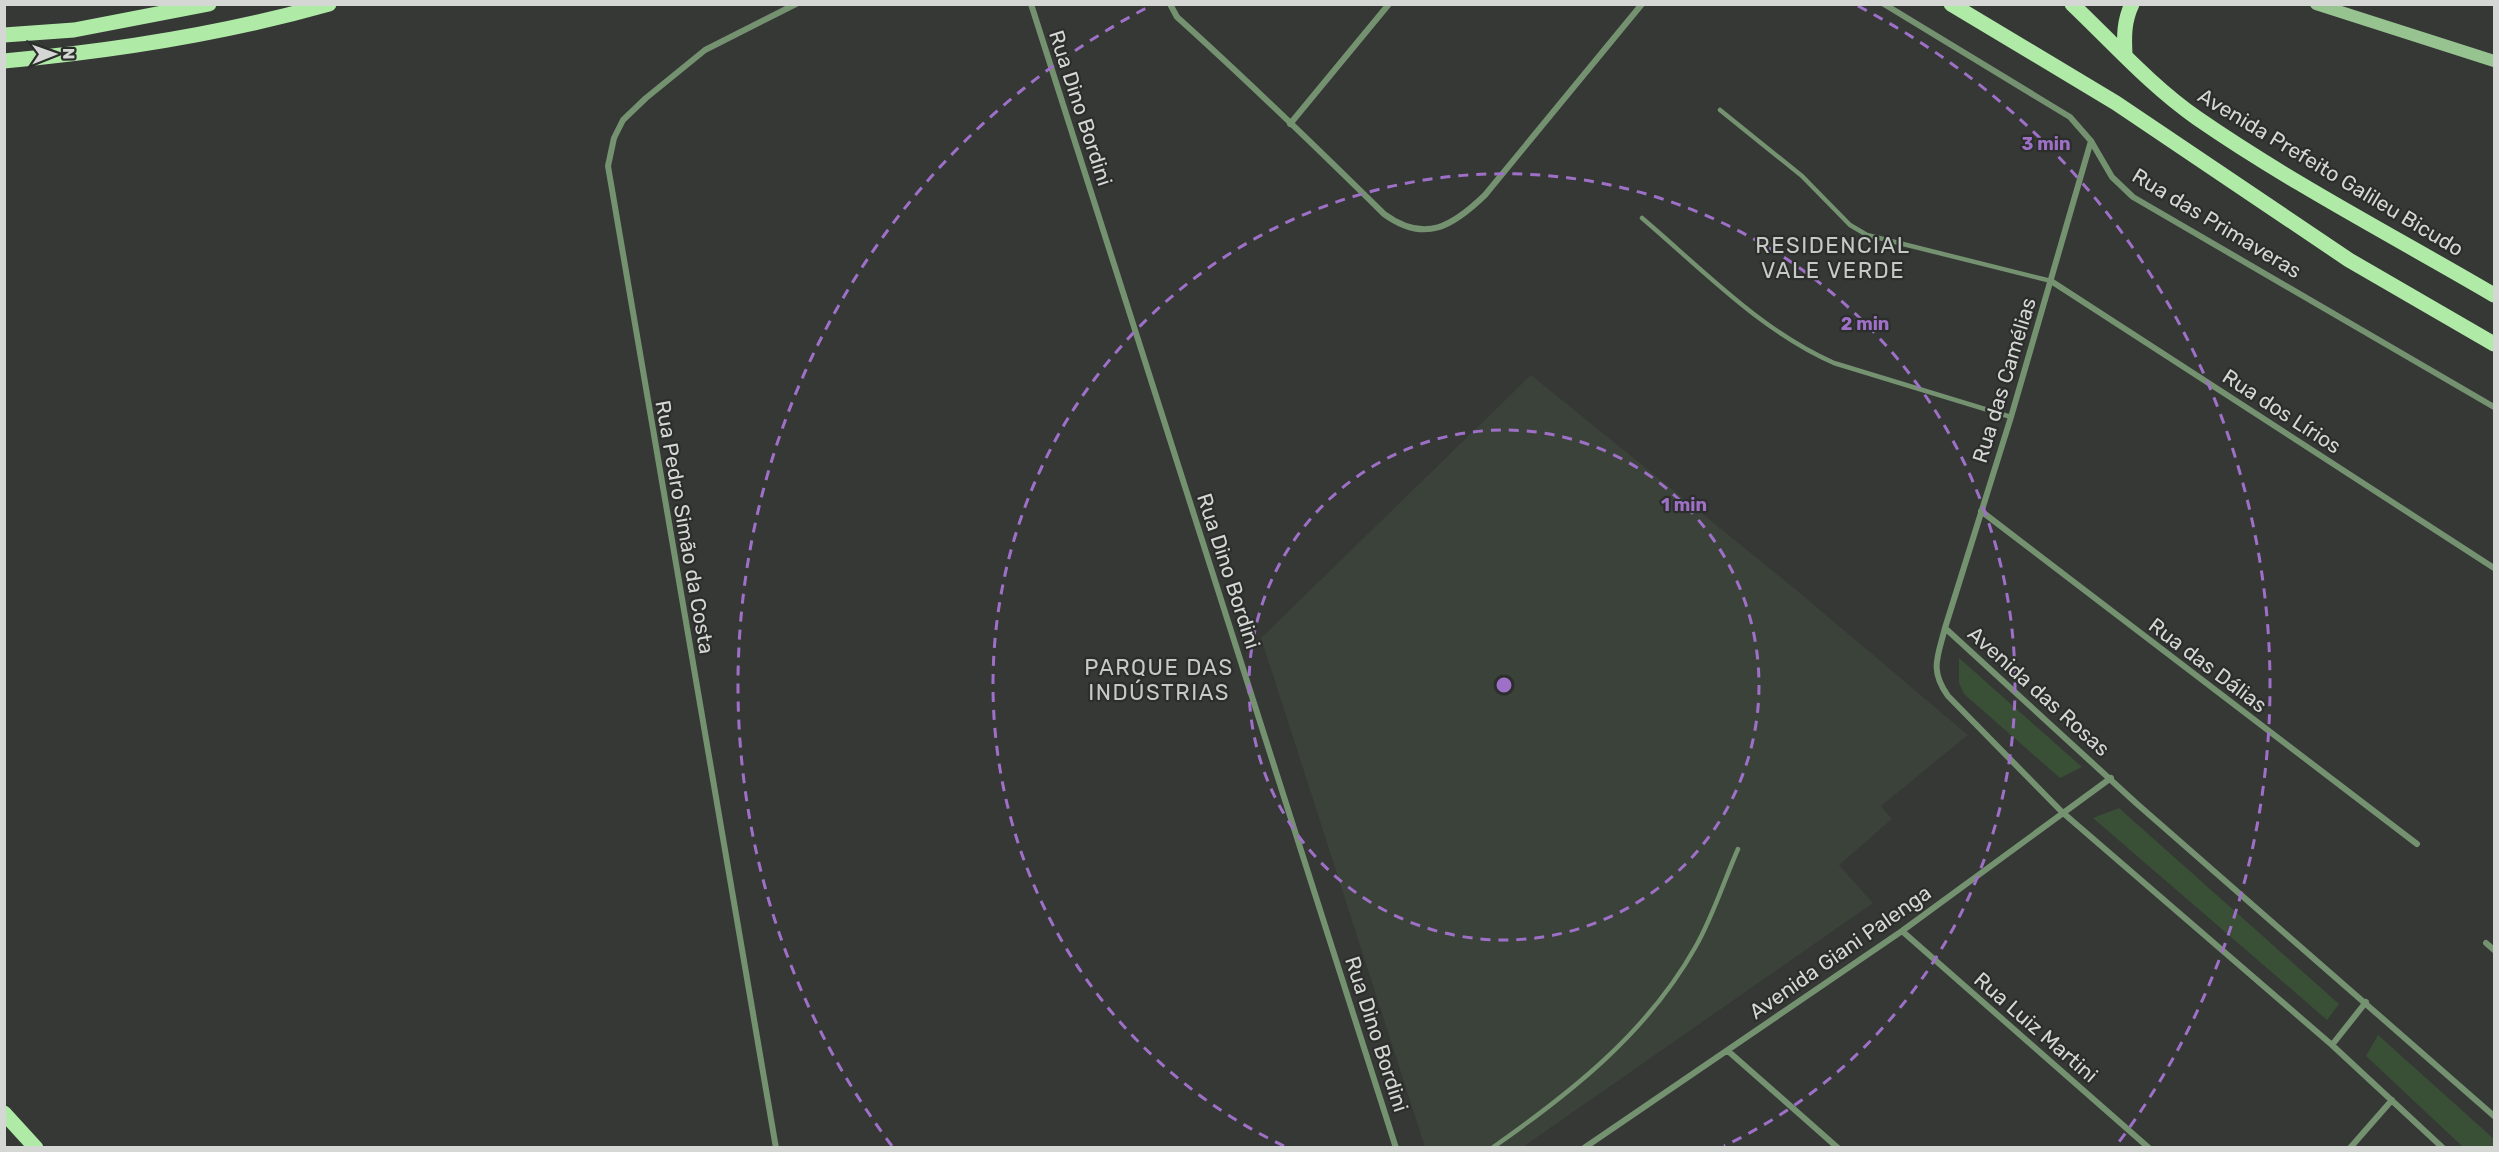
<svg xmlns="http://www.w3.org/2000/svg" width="2499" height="1152" font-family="Rubik,sans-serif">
<rect width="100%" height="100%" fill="#353835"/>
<!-- built -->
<path fill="#3b423a" d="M1531,375L1794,588L1968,735L1881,806L1892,819L1839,865L1873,903L1523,1147H1425L1261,638Z"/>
<!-- green -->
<path fill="#395036" d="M1959,658L2082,767L2060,778L1964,694L1959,683Z
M2119,808L2339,1004L2327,1020L2093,818Z
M2378,1035L2494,1139V1147H2463L2366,1056Z"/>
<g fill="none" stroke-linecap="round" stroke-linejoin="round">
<!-- service -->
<path stroke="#749170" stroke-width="4.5" d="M1720,110L1802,176L1850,225L1867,235L2051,281
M1642,218C1702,269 1761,331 1834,363L2011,417
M1492,1148C1572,1092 1648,1032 1696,946C1713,916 1724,881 1738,849"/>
<!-- minor -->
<path stroke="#749170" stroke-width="6" d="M1031,4L1396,1148
M1170,4L1177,17C1248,81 1316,147 1384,214C1425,244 1453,226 1485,195L1642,4
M1884,4L2070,117L2091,141L2112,177L2133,197L2494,407
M1290,124L1389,4
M2091,141L2011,417L1945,628C1938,656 1929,670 1948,696L2062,812L2332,1045L2443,1148
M2051,281L2494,568
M1981,511L2417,844
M1945,628L2136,803L2494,1116
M1902,931L2149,1148
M2486,943L2494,950
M2332,1045L2366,1002
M1728,1051L1838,1148
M776,1148L608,166L614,138L623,120L646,98L705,50L796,4
M1584,1148L1902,931L2111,778
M2350,1148L2392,1100"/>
<!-- secondary -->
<path stroke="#96c38f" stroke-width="12" d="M2316,4L2494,61"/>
<!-- primary -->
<path stroke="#afeaa6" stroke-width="15" d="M1951,4L2116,103L2349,260L2494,344
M2072,4C2112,42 2151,86 2197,118C2291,183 2395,237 2494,295
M4,35L74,30L209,4
M2125,54C2124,36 2124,21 2132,4
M4,61C114,51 223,34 329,4
M4,1113L36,1148"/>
</g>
<!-- distance rings -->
<g fill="none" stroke="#9f70c8" stroke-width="3" stroke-dasharray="10 8">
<circle cx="1504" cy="685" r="255"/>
<path d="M1284 1146A511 511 0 1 1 1724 1146"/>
<path d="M892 1146A766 766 0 0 1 1150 6M1858 6A766 766 0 0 1 2116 1146"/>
</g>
<g text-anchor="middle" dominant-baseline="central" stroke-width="4.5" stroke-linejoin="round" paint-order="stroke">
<!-- street labels -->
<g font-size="21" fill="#d5d7d5" stroke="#2b2e2b">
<text transform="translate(1081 108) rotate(72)">Rua Dino Bordini</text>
<text transform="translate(2331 172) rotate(31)">Avenida Prefeito Galileu Bicudo</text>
<text transform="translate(2217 223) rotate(31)">Rua das Primaveras</text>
<text transform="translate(2004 380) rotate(-73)">Rua das Camélias</text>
<text transform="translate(2282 411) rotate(33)">Rua dos Lírios</text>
<text transform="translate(685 527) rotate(80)">Rua Pedro Simão da Costa</text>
<text transform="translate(1229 571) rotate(72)">Rua Dino Bordini</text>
<text transform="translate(2208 665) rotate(37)">Rua das Dálias</text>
<text transform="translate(2039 691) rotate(42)">Avenida das Rosas</text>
<text transform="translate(1840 952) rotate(-35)">Avenida Giani Palenga</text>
<text transform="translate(2036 1027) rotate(41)">Rua Luiz Martini</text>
<text transform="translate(1377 1034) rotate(72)">Rua Dino Bordini</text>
</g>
<!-- neighbourhood labels -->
<g font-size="22" letter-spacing="1.5" fill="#c6cac6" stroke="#2b2e2b">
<text x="1833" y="245">RESIDENCIAL<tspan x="1833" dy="25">VALE VERDE</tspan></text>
<text x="1159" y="667">PARQUE DAS<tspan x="1159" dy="25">INDÚSTRIAS</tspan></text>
</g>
</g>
<circle cx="1504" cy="685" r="9" fill="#9f70c8" stroke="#2b2e2b" stroke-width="3"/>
<g font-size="18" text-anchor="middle" font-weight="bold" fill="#9f70c8" stroke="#2b2e2b" stroke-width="4.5" stroke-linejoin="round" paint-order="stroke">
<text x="2046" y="150">3 min</text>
<text x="1865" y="330">2 min</text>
<text x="1684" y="511">1 min</text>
</g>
<!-- border -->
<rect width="2499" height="1152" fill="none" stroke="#d5d7d5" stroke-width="12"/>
<!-- north arrow -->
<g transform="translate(54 54) rotate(89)" stroke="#2b2e2b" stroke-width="4.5" paint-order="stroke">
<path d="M0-4.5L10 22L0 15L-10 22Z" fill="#d5d7d5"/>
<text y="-9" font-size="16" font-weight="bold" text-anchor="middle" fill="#d5d7d5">N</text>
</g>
</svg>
